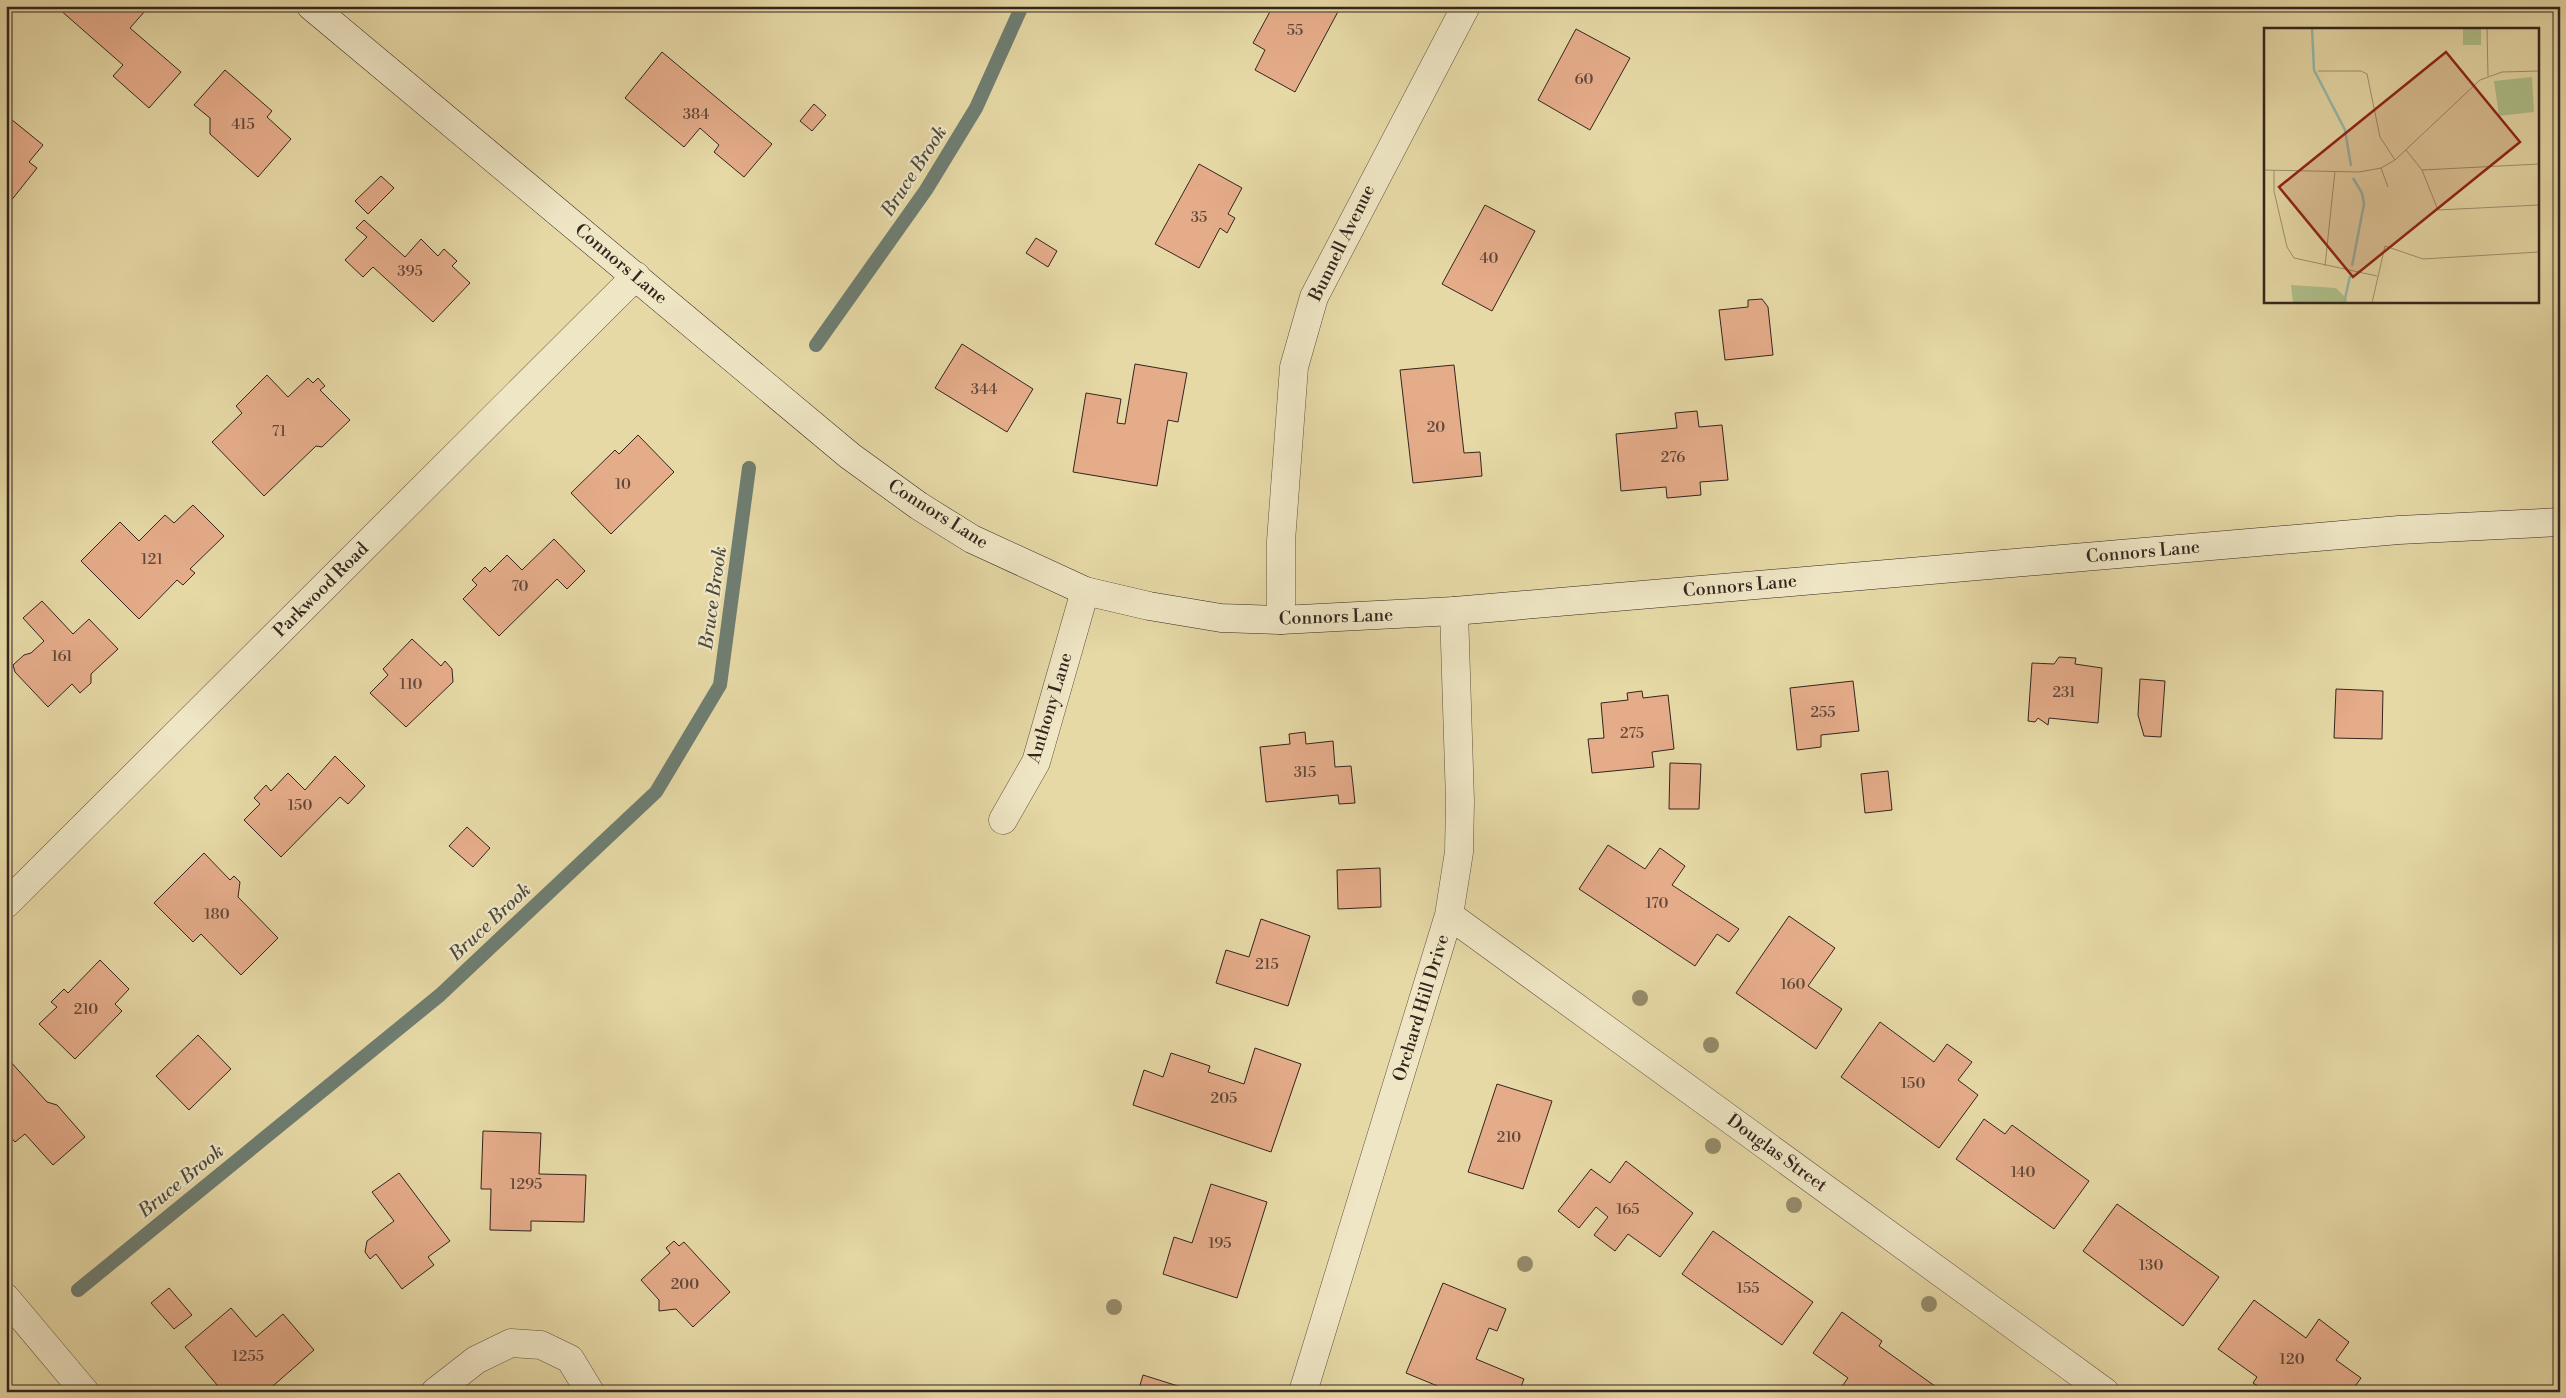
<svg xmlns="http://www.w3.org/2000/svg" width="2566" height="1398" font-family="'Libre Bodoni',serif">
<rect width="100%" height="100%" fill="#e6d9a6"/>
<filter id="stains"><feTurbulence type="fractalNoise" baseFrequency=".004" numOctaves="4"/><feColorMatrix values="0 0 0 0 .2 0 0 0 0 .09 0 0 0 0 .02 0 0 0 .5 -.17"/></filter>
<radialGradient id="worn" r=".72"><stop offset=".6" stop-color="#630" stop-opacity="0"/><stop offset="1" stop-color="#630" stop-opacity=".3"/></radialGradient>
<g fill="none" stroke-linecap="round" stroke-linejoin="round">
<!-- stream -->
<path stroke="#6e7e72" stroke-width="14" d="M816,345L926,190L976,108L1022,6
M78,1290L440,995L656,792L720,685L749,468"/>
</g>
<!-- building -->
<path fill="#e5ac8a" stroke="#33251e" d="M61,6H139L145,11L130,28L181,72L149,108L113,76L123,65L59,9Z
M1273,6H1341L1295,92L1255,70L1265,50L1253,43Z
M1576,29L1630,58L1590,130L1538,100Z
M662,52L772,144L744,177L714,152L719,145L700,128L684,147L625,98Z
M225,70L272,111L267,117L291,139L258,177L210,134V118L194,105Z
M814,104L826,115L812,131L800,121Z
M6,115L43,145L29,162L37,168L6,207Z
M1199,164L1242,188L1228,214L1235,218L1227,233L1220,228L1199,268L1155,244Z
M381,176L394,188L368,214L355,201Z
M1485,205L1535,231L1492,311L1442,284Z
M364,220L405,257L421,239L438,256L444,249L457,261L452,266L470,283L433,322L373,267L363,277L345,260L367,237L356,228Z
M1036,238L1057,251L1048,267L1026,253Z
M1762,299L1768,307L1773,355L1725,360L1719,310L1748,307V300Z
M962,344L1033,389L1007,432L935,388Z
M1135,364L1187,373L1178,422L1168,420L1157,486L1073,472L1086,393L1121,399L1117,423L1125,424Z
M1454,365L1464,453L1480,452L1482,476L1413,483L1400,370Z
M267,375L288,397L308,378L313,383L318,378L325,386L320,390L350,420L322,447L316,446L264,496L212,442L242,413L236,406Z
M1697,411L1699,427L1722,425L1728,480L1700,482L1701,495L1667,498L1666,487L1621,491L1616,434L1677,428L1675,413Z
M638,435L674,472L611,534L571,493L615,450L619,454Z
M193,505L224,536L190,569L195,573L183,585L177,580L139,619L81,561L120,522L139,541L165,515L174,523Z
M554,539L585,571L567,589L557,579L499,636L463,599L477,585L472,580L485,567L490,572L507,555L522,570Z
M42,601L73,634L89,619L118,649L91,674V683L80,693L72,684L48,707L15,672L13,665L24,655L31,653L44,641L23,618Z
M412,639L441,666L445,661L452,669L453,682L406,727L370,693L388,675L383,669Z
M2059,657L2076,658L2075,664L2102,668L2098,723L2049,718L2048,725L2038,718L2035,722L2028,721L2032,663L2054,664Z
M2140,679L2165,681L2161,737L2144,736L2138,715Z
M1853,681L1859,731L1821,735V747L1797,750L1790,688Z
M2336,689L2383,691L2382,739L2334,738Z
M1642,691L1643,698L1668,695L1674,749L1652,752L1654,767L1592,773L1588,739L1604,738L1601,703L1628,700L1627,693Z
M1305,732L1306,744L1333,741L1335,767L1351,766L1355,803L1339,804L1338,795L1266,802L1260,747L1290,744L1289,734Z
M335,756L365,786L348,804L340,797L281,857L244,820L260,804L254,798L266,785L271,791L288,773L305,790Z
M1670,763L1701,764L1699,809H1669Z
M1888,771L1892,810L1865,813L1861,774Z
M467,827L490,848L473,867L449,846Z
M1608,845L1645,869L1660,848L1685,866L1672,885L1739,929L1729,942L1717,934L1695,966L1579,889Z
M204,853L230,880L234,876L240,882L238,897L278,938L241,975L201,934L193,942L154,903Z
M1380,868L1381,907L1338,909L1337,870Z
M1789,916L1835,948L1808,986L1842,1009L1816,1049L1736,993Z
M1261,919L1310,936L1288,1006L1216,983L1226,950L1249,957Z
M100,960L129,989L115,1004L122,1011L75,1059L39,1024L57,1007L51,1002L64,989L68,993Z
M1880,1022L1934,1062L1947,1044L1972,1062L1958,1080L1978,1095L1939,1148L1841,1077Z
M198,1035L231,1069L189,1110L156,1076Z
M1255,1048L1301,1064L1271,1152L1133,1105L1144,1070L1163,1077L1171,1053L1210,1066L1208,1072L1244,1084Z
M9,1060L47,1102L57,1105L85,1137L53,1165L25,1134L15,1142L6,1132V1063Z
M1497,1084L1552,1101L1523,1189L1468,1172Z
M1984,1119L2005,1134L2012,1125L2089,1181L2054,1229L1956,1159Z
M483,1131L541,1133L539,1174L586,1175L584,1222L531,1221V1231L490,1230L491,1189H481Z
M1626,1161L1693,1213L1660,1257L1628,1234L1615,1251L1594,1235L1608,1217L1596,1207L1579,1228L1558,1211L1591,1169L1610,1183Z
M399,1173L450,1241L428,1257L434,1265L402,1289L376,1254L370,1259L365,1252L367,1241L394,1221L372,1192Z
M1211,1184L1267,1202L1237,1298L1163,1274L1174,1237L1192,1243Z
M2117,1204L2219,1277L2183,1326L2083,1251Z
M1713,1231L1813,1302L1782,1345L1682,1274Z
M674,1241L679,1246L684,1242L730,1292L693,1327L676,1309L659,1311V1300L641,1280L670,1253L666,1248Z
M1443,1283L1506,1309L1497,1331L1489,1328L1476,1359L1524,1379L1519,1392H1452L1406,1373Z
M169,1288L192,1315L174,1329L151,1303Z
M2254,1300L2306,1338L2319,1319L2349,1342L2336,1360L2361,1378L2351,1392H2277L2272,1388L2267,1392L2253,1383L2257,1377L2218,1349Z
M231,1308L256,1337L283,1314L314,1350L266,1392H223L185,1347Z
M1842,1312L1882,1341L1879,1346L1939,1389L1937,1392H1838L1848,1378L1813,1353Z
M1143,1375L1197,1392H1138Z"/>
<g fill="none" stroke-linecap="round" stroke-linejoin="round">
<!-- street casing -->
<g stroke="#605240" stroke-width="29">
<path id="street" d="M1281,620V541L1294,367L1314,297L1466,6
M1003,820L1036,762L1085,591
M6,904L636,276
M1449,915L2105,1392
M6,1298L85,1392
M435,1392L476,1360L511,1343L541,1345L570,1359L590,1392
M1303,1392L1449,915L1459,852L1460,801L1454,611"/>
</g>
<!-- secondary casing -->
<g stroke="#33251e" stroke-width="29">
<path id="secondary" d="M311,6L850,456L919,506L972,539L1085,591L1149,606L1221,618L1281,620L1454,611L2399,530L2560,522"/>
</g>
<!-- street -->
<use href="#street" stroke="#efe6c5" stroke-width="28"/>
<!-- secondary -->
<use href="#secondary" stroke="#efe6c5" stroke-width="28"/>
</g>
<!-- trees -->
<g fill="#958b6a">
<circle cx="1640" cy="998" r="8"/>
<circle cx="1711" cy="1045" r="8"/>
<circle cx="1713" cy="1146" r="8"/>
<circle cx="1794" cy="1205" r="8"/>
<circle cx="1525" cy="1264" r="8"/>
<circle cx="1929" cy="1304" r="8"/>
<circle cx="1114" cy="1307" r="8"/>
</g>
<g text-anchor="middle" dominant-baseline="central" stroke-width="4.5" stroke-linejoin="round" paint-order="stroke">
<!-- number labels -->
<g font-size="15" fill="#604739">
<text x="1295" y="30">55</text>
<text x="1584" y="79">60</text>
<text x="696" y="114">384</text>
<text x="243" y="124">415</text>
<text x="1199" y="217">35</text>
<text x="1489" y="258">40</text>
<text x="410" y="271">395</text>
<text x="984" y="389">344</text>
<text x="1436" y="427">20</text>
<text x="279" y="431">71</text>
<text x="1673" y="457">276</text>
<text x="623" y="484">10</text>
<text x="152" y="559">121</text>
<text x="520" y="586">70</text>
<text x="62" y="656">161</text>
<text x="411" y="684">110</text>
<text x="2064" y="692">231</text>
<text x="1823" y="712">255</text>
<text x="1632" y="733">275</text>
<text x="1305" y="772">315</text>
<text x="300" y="805">150</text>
<text x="1657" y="903">170</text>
<text x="217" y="914">180</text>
<text x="1267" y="964">215</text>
<text x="1793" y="984">160</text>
<text x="86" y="1009">210</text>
<text x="1913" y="1083">150</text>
<text x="1224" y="1098">205</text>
<text x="1509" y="1137">210</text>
<text x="2023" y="1172">140</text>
<text x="526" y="1184">1295</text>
<text x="1628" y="1209">165</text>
<text x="1220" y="1243">195</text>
<text x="2151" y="1265">130</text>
<text x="685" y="1284">200</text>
<text x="1748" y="1288">155</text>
<text x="248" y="1356">1255</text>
<text x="2292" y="1359">120</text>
</g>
<!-- street labels -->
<g font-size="18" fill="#33251e" stroke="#efe6c5">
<text transform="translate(1342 243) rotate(-64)">Bunnell Avenue</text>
<text transform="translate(621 264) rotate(40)">Connors Lane</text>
<text transform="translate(938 514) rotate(32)">Connors Lane</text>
<text transform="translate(2143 552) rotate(-5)">Connors Lane</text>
<text transform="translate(1740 586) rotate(-5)">Connors Lane</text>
<text transform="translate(321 590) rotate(-45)">Parkwood Road</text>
<text transform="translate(1336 617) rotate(-2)">Connors Lane</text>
<text transform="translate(1050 708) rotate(-73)">Anthony Lane</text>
<text transform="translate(1421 1008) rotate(-73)">Orchard Hill Drive</text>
<text transform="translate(1777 1153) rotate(36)">Douglas Street</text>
</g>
<!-- water labels -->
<g font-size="19" font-style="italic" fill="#4c4a41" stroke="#efe6c5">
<text transform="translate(914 171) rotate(-57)">Bruce Brook</text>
<text transform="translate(713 598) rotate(-82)">Bruce Brook</text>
<text transform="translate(490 922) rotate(-43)">Bruce Brook</text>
<text transform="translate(181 1181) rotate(-39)">Bruce Brook</text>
</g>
</g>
<!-- overview -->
<g transform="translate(2264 28)">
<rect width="275" height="275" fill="#e6d9a6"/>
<path d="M199,0H217V17H199ZM268,49L270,84L235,88L230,53ZM27,257L72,260L83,271L82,275H29Z" fill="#afc08b"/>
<path fill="none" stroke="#96baaa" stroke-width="2.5" d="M48,0L50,42L81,102L87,138M88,238L100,176L98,165L89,150M80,275L86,248"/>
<path fill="none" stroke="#9e9170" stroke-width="1" d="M223,0L224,48M54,43H97L103,46L116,109L131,132M142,122L158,142L174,182L275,177M117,140L124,159M0,142L95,144L117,140L131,132L216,52L238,44L275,43M10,142V163L23,219L30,230L113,248M158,142L275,136M61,238L71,143M108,275L121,218L159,231L275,224"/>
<path fill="#8f2418" fill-opacity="0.15" stroke="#8f2418" stroke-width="2.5" d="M182,24L256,114L89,249L15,159Z"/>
<rect width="275" height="275" fill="none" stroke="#33251e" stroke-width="2.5"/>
</g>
<!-- margin -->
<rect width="2566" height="1398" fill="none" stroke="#e6d9a6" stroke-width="25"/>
<rect x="8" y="8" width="2551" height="1383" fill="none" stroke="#33251e" stroke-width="2.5"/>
<rect x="12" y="12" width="2541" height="1373" fill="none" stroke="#33251e"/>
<rect width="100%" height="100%" filter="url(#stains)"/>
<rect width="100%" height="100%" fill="url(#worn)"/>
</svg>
